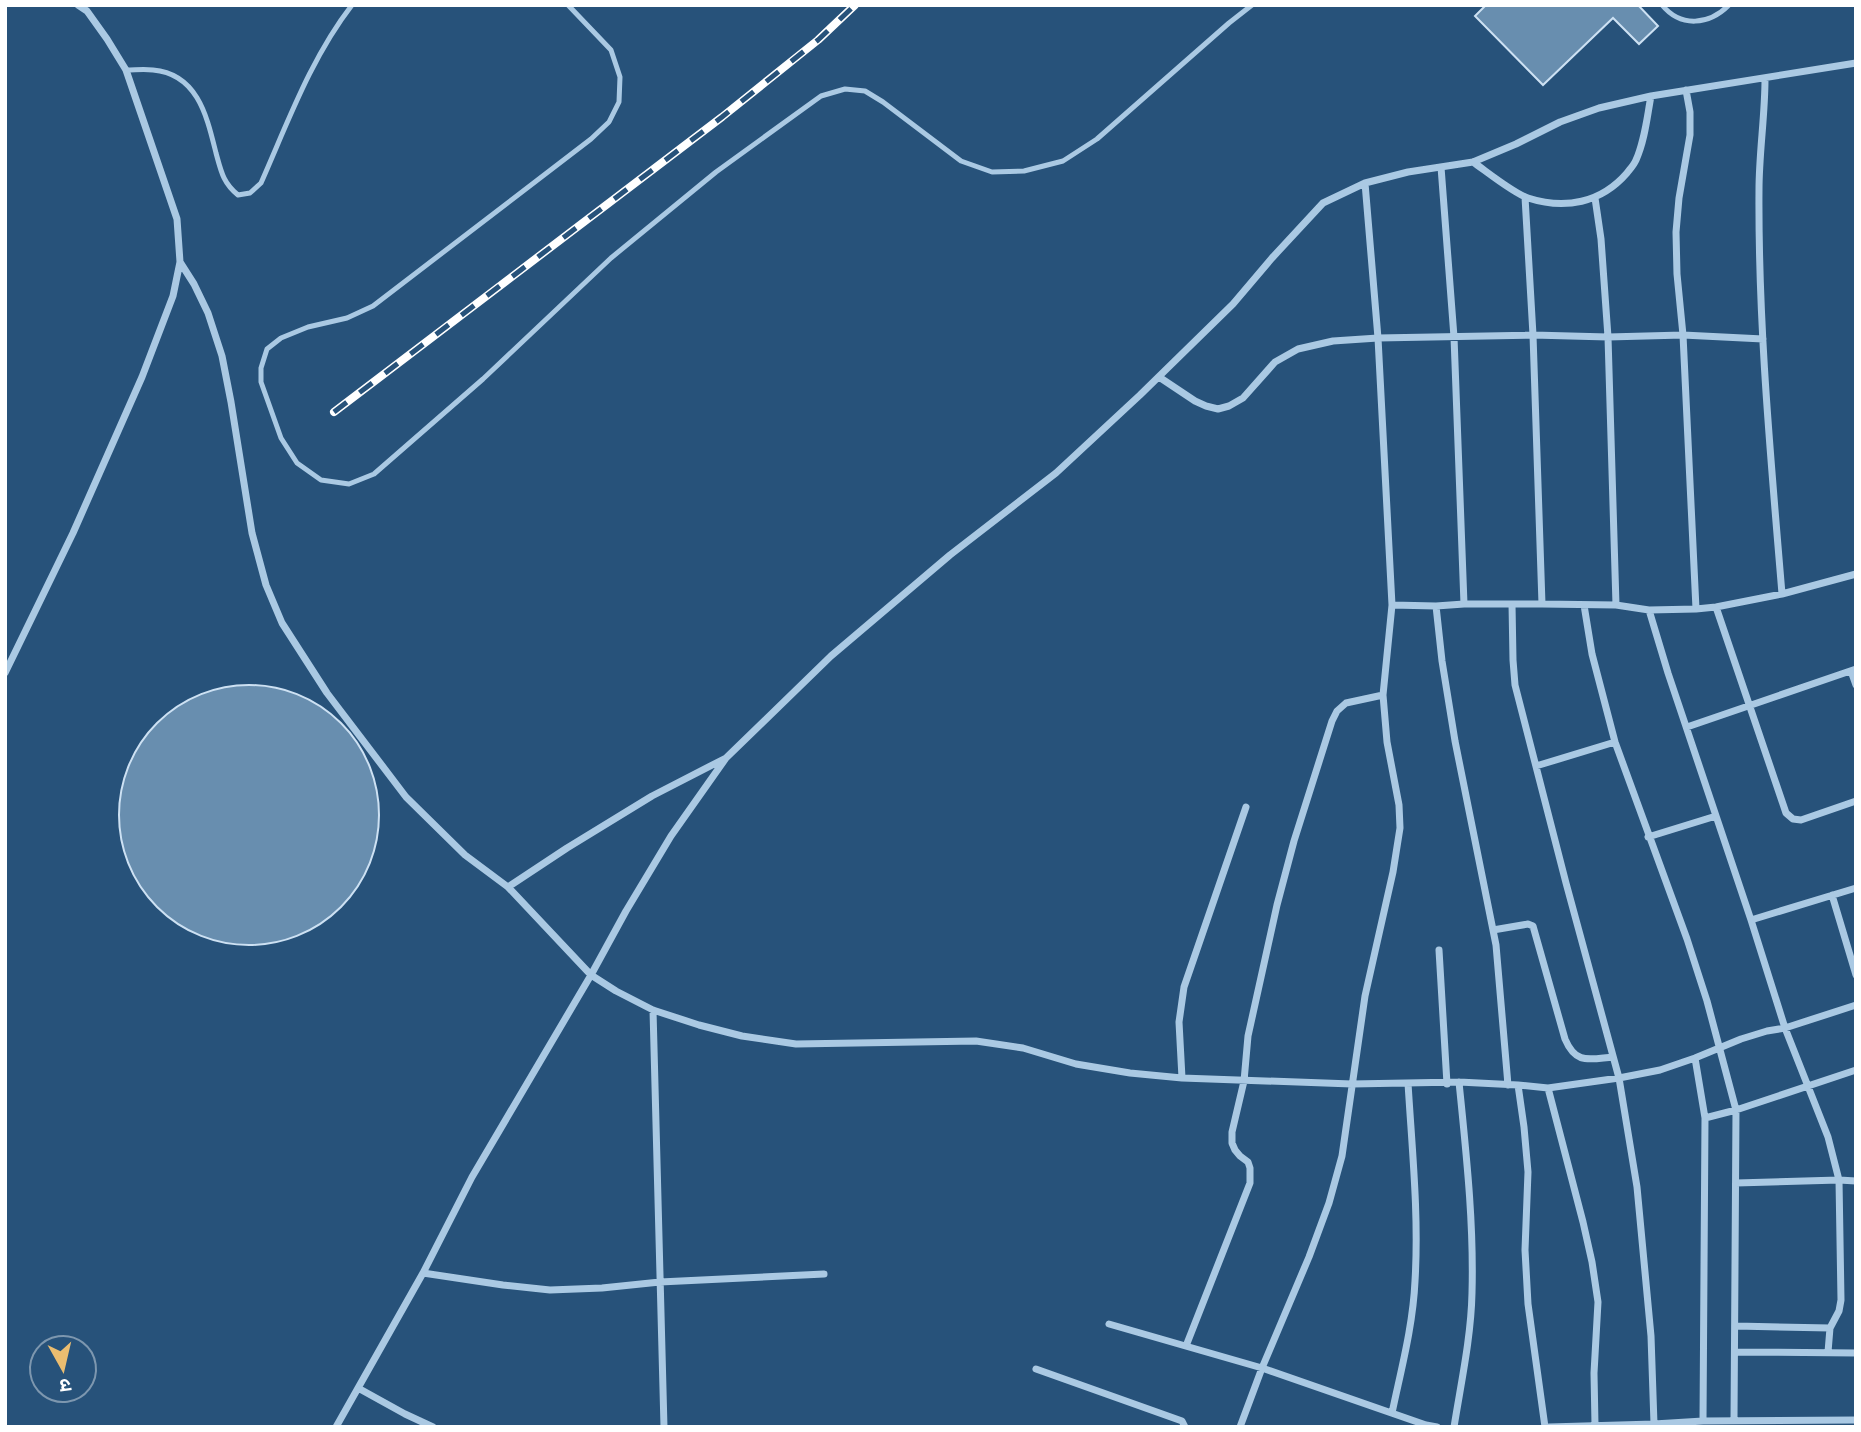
<svg xmlns="http://www.w3.org/2000/svg" width="1861" height="1432" font-family="Roboto,'Noto Sans Devanagari',sans-serif">
<rect width="100%" height="100%" fill="#27527a"/>
<!-- building -->
<path fill="#688eaf" stroke="#cde1f3" stroke-width="2" d="M1486,5H1638L1658,26L1639,44L1613,18L1543,85L1475,16Z
M119 815a130 130 0 1 1 260 0a130 130 0 1 1-260 0Z"/>
<g fill="none" stroke-linecap="round" stroke-linejoin="round">
<!-- lane -->
<path stroke="#aac9e3" stroke-width="5" d="M568,5L611,50L620,77L619,102L609,122L591,139L373,306L347,318L308,327L281,338L267,349L261,368V382L281,438L297,463L321,480L349,484L374,474L483,379L611,258L716,172L821,96L845,89L865,91L883,102L961,161L992,172L1024,171L1063,161L1097,139L1229,23L1252,5
M1662,5C1681,28 1709,25 1729,5
M126,70C135,70 144,69 153,70C198,74 207,117 216,153C221,171 223,183 238,195L250,193L261,183C288,122 311,58 352,5"/>
<!-- street -->
<path stroke="#aac9e3" stroke-width="7" d="M1765,79C1765,116 1759,153 1759,190C1758,325 1771,460 1782,594
M1686,90L1690,112V135L1679,198L1676,232L1677,274L1683,335L1696,609
M1473,162C1486,171 1513,193 1528,198C1565,210 1601,203 1627,173C1630,169 1634,165 1636,160C1645,140 1647,117 1651,96
M1441,167L1454,337L1464,604
M1525,197L1533,335L1542,604
M1595,198L1601,239L1608,337L1616,605
M180,262L194,284L208,313L222,356L231,402L252,533L266,585L282,623L327,693L406,797L465,855L508,887L591,975L616,991L653,1010L699,1025L742,1036L796,1044L976,1041L1023,1048L1076,1064L1130,1073L1182,1078L1352,1084L1459,1082L1518,1085L1548,1088L1619,1078L1660,1070L1695,1058L1741,1039L1767,1031L1785,1028L1856,1005
M1159,377L1195,401L1206,406L1218,409L1229,406L1243,398L1275,362L1298,349L1333,341L1378,338L1533,335L1608,337L1683,335L1763,339
M1512,604L1513,660L1515,685L1566,883L1619,1078L1637,1187L1651,1336L1654,1424
M1392,605L1436,606L1464,604H1542L1616,605L1649,610L1696,609L1716,607L1782,594L1856,574
M1584,605L1592,654L1615,742L1687,939L1707,1001L1736,1110L1734,1421
M1436,606L1442,661L1455,741L1496,945L1508,1085
M1716,607L1786,813L1793,819L1801,820L1856,801
M1649,610L1668,673L1751,920L1785,1028L1828,1137L1839,1180L1841,1300L1839,1311L1830,1328L1828,1352
M1851,671L1856,685
M5,673L73,533L142,377L173,296L180,262L177,219L126,70L107,39L87,11L78,5
M1687,727L1856,669
M1536,766L1615,742
M1648,837L1716,816
M508,887L567,848L652,796L724,759
M1832,895L1856,975
M1751,920L1856,888
M1493,930L1528,924L1533,926L1565,1039C1576,1065 1589,1059 1613,1057
M1439,950L1447,1084
M653,1010L664,1427
M1695,1058L1705,1118L1703,1421
M1182,1078L1179,1022L1184,987L1246,807
M1518,1085L1524,1127L1528,1172L1525,1250L1528,1304L1545,1427
M1548,1088L1583,1222L1592,1262L1598,1302L1594,1373L1595,1425
M1705,1118L1736,1110L1856,1070
M1736,1183L1839,1180L1856,1181
M423,1273L503,1285L550,1290L602,1288L660,1282L824,1274
M1109,1324L1262,1368L1426,1425L1437,1427
M1736,1326L1830,1328
M1186,1346L1250,1183V1168L1248,1162L1240,1156L1235,1150L1232,1143V1132L1244,1081L1248,1036L1277,905L1294,841L1332,721L1337,711L1346,703L1383,695
M1735,1352L1856,1353
M1036,1369L1182,1421L1185,1427
M358,1388L405,1414L433,1427
M1392,1413C1401,1370 1413,1326 1415,1281C1419,1216 1412,1149 1408,1083
M336,1427L423,1273L472,1177L591,975L626,911L671,836L726,758L831,656L950,555L1056,473L1140,395L1233,304L1272,258L1323,203L1365,183L1408,172L1473,162L1516,144L1560,122L1599,108L1651,96L1856,63
M1240,1427L1262,1368L1309,1257L1329,1203L1342,1156L1365,996L1393,872L1400,828L1399,805L1387,742L1383,695L1392,605L1378,338L1365,183
M1454,1427C1461,1383 1471,1338 1472,1293C1474,1222 1466,1152 1459,1082
M1549,1427L1654,1424L1703,1421L1856,1420"/>
<!-- rail casing -->
<g stroke="#fff" stroke-width="8">
<path id="rail" d="M334,412L722,117L818,40L855,5"/>
</g>
<!-- rail -->
<use href="#rail" stroke="#27527a" stroke-width="5" stroke-dasharray="16" stroke-linecap="butt"/>
</g>
<!-- border -->
<rect width="1861" height="1432" fill="none" stroke="#ffffff" stroke-width="14"/>
<!-- north arrow -->
<g transform="translate(63 1369) rotate(172)"><circle r="33" fill="#27527a" stroke="#7d97af" stroke-width="2"/>
<path d="M0-5L12 26L0 18L-12 26Z" fill="#ebbd70"/>
<text y="-10" font-size="19" font-weight="bold" text-anchor="middle" fill="#ffffff">उ</text>
</g>
</svg>
